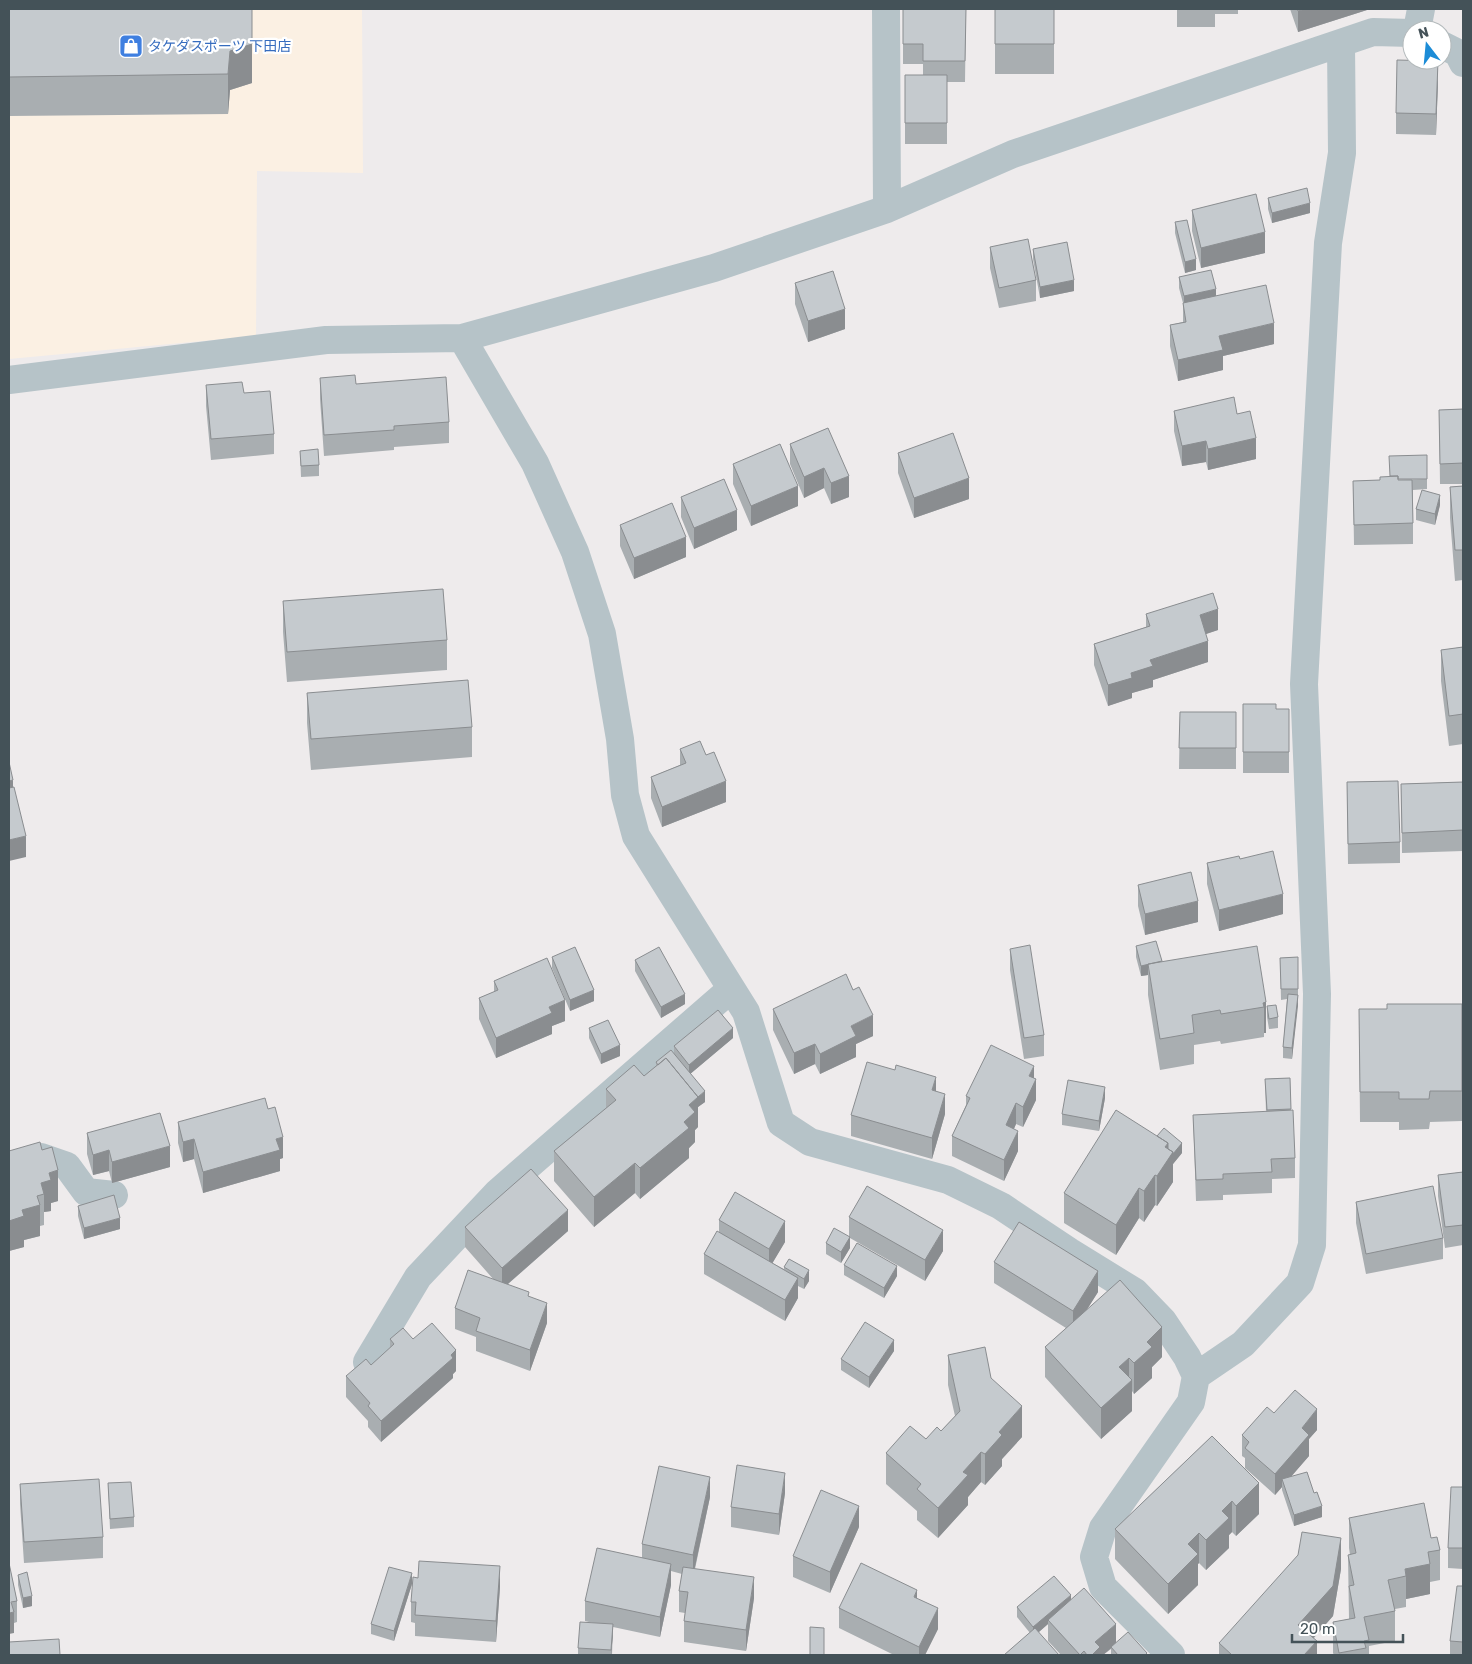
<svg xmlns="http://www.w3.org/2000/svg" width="1472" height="1664" font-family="Rubik,'Noto Sans JP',sans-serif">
<rect width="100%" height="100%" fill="#eeebec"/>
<!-- commercial -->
<path fill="#fbf0e3" d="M9,9H362L363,173L257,171L256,336L9,359Z"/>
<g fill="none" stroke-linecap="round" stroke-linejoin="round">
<!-- minor -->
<path stroke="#b6c3c8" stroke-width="28" d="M886,9L887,209
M1417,30L1421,9
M1442,45L1458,53L1463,63
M462,338L535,463L575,552L602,634L620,739L625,795L636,836L746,1012L781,1123L810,1142L948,1180L1001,1206L1070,1252L1135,1292L1163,1321L1187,1357L1196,1376L1191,1402L1103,1528L1094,1557L1103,1587L1171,1655
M9,380L326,340L462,338L714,268L887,209L1013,154L1373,32L1412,33
M9,1167L41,1157L67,1166L86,1192L114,1195
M367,1362L418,1277L497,1193L731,989
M1196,1376L1243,1344L1300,1283L1312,1245L1317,994L1304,684L1328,243L1342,153L1341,43"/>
</g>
<!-- wall -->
<path fill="#a9aeb1" d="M9,9H252V83L230,90L228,114L9,116Z
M903,9H966L965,82H947V144H905V75H923V64H903Z
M995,9H1054V74H995Z
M1177,9H1238V14H1215V27H1177Z
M1290,9H1367V10L1298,32Z
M1438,81L1436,135L1396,134V113Z
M1268,198L1310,213L1272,223L1268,209Z
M1192,210L1265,253L1201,268L1192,231Z
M1175,222L1196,270L1185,273L1175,233Z
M990,247L1036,280V301L999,308L990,268Z
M1033,249L1074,291L1040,298L1033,259Z
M1179,277L1216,296L1274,344L1223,356V370L1178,381L1170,346V325L1183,322V303L1179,288Z
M795,283L845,329L808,342L795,304Z
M320,378L356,384L449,422V443L394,447V450L324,456L320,399Z
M206,385L244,393L274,434V454L211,460L206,406Z
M1463,409V484H1440L1439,410Z
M1174,411L1237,414L1256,459L1208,470L1206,462L1182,466L1174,431Z
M828,428L849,497L831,504L824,488L804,498L790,464V444Z
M300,451L319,465V476L301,477Z
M898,453L969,499L914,518L898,473Z
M733,464L798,506L751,526L733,484Z
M1427,479V489L1413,490V544L1354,545L1353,481Z
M1463,486V580L1455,581L1450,518V487Z
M681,497L737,530L694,549L681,517Z
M1440,505L1435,525L1416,520V509Z
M620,525L686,557L634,579L620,546Z
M283,601L447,640V670L287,682L283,632Z
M1146,614L1218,630L1206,634L1208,662L1153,680V687L1132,693V698L1108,706L1094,665V644L1146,627Z
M1463,647V744L1449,746L1441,681V650Z
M307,693L472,727V757L311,770L307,723Z
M1243,704L1276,709H1289V773H1243Z
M1180,712H1236V769H1179Z
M680,749L726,802L662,827L651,798V777L680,765Z
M1347,782L1400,842V863L1348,864Z
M1463,782V851L1402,853L1401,784Z
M1240,859L1283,914L1219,931L1207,884V863Z
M1138,885L1198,922L1145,935L1138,906Z
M1136,946L1162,962L1266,1002V1033H1264V1037L1221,1044L1220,1041L1194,1045V1064L1160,1070L1148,995V975L1141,976L1136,957Z
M1010,949L1044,1035V1056L1024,1059L1010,970Z
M552,957L594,1001L570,1011L552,968Z
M1298,957V999L1292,1059L1283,1058V1047L1287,999L1281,1000L1280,958Z
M635,960L685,1004L661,1018L635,971Z
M494,981L565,1021L552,1026V1034L496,1058L479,1019V998L494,992Z
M1462,1004V1121L1430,1122L1429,1129L1399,1130V1122H1360L1359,1009H1387Z
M1267,1006L1278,1017V1028L1269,1029L1267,1017Z
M773,1009L873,1036L856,1044V1057L820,1074L815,1064L794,1074L773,1030Z
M589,1028L620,1056L601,1064L589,1038Z
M733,1038L690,1074L705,1102L698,1107V1127L695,1130V1142L689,1148V1158L640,1199L635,1193L594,1227L554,1181V1151L606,1108V1089L644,1076L656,1066V1062L674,1054V1046Z
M1034,1078L1036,1100L1023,1127L1016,1124L1014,1129L1018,1151L1004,1181L952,1156V1136L966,1105V1096Z
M1290,1078L1291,1110L1295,1158V1178L1272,1179V1193L1223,1195V1200L1196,1201L1193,1115L1266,1112L1265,1079Z
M936,1091L945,1114L932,1159L851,1136V1115Z
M1105,1098L1099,1131L1062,1125V1114Z
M178,1122L283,1158L280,1159V1171L203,1193L194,1159L183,1162L178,1143Z
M87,1133L170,1167L112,1183L109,1171L93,1175L87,1154Z
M9,1151L58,1201L51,1203V1211L44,1212V1225L40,1226V1236L24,1240V1247L9,1251Z
M1182,1153L1173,1164V1182L1157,1206L1155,1205L1144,1222L1139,1218L1116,1255L1064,1223V1193Z
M1463,1172V1245L1445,1248L1438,1196V1175Z
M1356,1202L1443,1238V1259L1366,1274L1356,1223Z
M78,1206L120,1229L84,1239L78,1216Z
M849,1217L943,1251L925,1281L850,1238V1248L841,1263L826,1254V1243L849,1236Z
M719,1220L785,1242L772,1263L784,1269V1267L809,1281L804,1289L798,1286V1298L785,1321L704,1274V1254L719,1232Z
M465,1227L568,1231L507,1285L529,1296L547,1323L530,1371L476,1351V1337L455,1329V1308L494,1280L465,1247Z
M994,1262L1098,1292L1087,1309L1162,1357L1152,1367V1378L1134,1394L1132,1391V1411L1101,1439L1045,1377V1347L1066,1328L994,1283Z
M844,1265L897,1276L884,1298L844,1275Z
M390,1339H413L456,1371L453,1374V1378L381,1442L368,1427V1421L346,1397V1376L371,1365L390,1348Z
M894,1351L869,1388L841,1370V1359Z
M948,1355L991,1378L1022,1437L1002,1459V1466L985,1485L981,1482L968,1497V1505L938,1538L917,1520V1511L886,1484V1453L926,1439L941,1431L955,1416L948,1385Z
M1274,1413L1317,1430L1309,1439V1456L1291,1476L1322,1517L1294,1526L1282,1490V1487L1275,1495L1245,1468V1458L1242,1456V1435Z
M1212,1436L1259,1514L1236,1536L1232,1532L1229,1535V1548L1206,1570L1199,1563L1198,1564V1585L1168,1614L1115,1559V1529Z
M108,1483L134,1517V1527L110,1529Z
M20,1484L103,1537V1558L24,1563L20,1504Z
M1463,1487V1569L1448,1568V1548Z
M785,1493L779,1535L731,1527V1507Z
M710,1497L695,1569L754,1598L746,1651L684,1642V1621L685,1613L679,1612V1591L682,1574L671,1571V1585L660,1637L613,1627L612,1655H578V1648L593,1623L585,1621V1601L642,1558V1544Z
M1349,1518L1431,1538L1440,1550V1580L1430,1582V1594L1406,1599V1607L1395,1609V1641L1369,1646V1655H1334L1333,1653V1622L1349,1619L1348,1555H1350L1349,1548Z
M859,1527L830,1593L793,1577V1556Z
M9,1563L17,1601V1622L14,1623V1633Z
M1341,1569L1333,1616L1314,1638L1317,1655H1219V1643Z
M18,1575L32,1606L23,1608L18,1585Z
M412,1584L394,1641L371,1634V1624Z
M1463,1586V1655H1450V1641Z
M500,1587L496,1642L415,1636V1623L411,1622V1602Z
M917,1599L938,1629L925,1655H894L839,1628V1608Z
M1071,1600L1116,1643L1147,1655H1111V1649L1103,1655H1061L1048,1641V1624L1039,1632L1030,1633L1017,1617V1607Z"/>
<!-- shaded-wall -->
<path fill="#8a8d90" d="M1306,9H1367V10L1298,32V11Z
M252,44V83L230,90L228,114V74L230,51Z
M1438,61V81L1436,135V114Z
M1310,203V213L1272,223V213Z
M1265,232V253L1201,268V248Z
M1196,259V270L1185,273V262Z
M1074,280V291L1040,298V287Z
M1216,289V300L1184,307V296Z
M845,309V329L808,342V321Z
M1274,323V344L1223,356V370L1178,381V360L1219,336Z
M1256,438V459L1208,470V449Z
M1206,441V462L1182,466V446Z
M824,468V488L804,498V477Z
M849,476V497L831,504V483Z
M969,478V499L914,518V498Z
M798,486V506L751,526V506Z
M1440,495V505L1435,525V514Z
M737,510V530L694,549V528Z
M686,537V557L634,579V558Z
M1218,609V630L1200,636V615Z
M1208,641V662L1153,680V687L1132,693V698L1108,706V685L1131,673L1150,660Z
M13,780V800L9,801V781Z
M726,781V802L662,827V807Z
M26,836V857L9,861V840Z
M1283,894V914L1219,931V910Z
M1198,901V922L1145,935V914Z
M1148,964V975L1141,976V966Z
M594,990V1001L570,1011V1000Z
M685,994V1004L661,1018V1007Z
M1298,995V1006L1292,1059V1048Z
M565,1000V1021L552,1026V1034L496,1058V1038L549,1007Z
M1266,1002V1033H1264V1007L1263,1003Z
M873,1015V1036L856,1044V1057L820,1074V1054L851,1026Z
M733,1028V1038L689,1075V1065Z
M815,1044V1064L794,1074V1053Z
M620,1045V1056L601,1064V1054Z
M1034,1066V1083L1036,1079V1100L1023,1127V1107L1029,1076Z
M936,1077V1098L932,1090Z
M1105,1087V1098L1099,1131V1121Z
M705,1091V1102L698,1107V1127L695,1130V1142L689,1148V1158L640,1199V1168L684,1122L689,1105Z
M945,1094V1114L932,1159V1138Z
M1016,1103V1124L1006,1146V1125Z
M1018,1131V1151L1004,1181V1160Z
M283,1137V1158L280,1159V1171L203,1193V1172L276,1139Z
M194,1139V1159L183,1162V1142Z
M1168,1143L1173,1152L1182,1143V1153L1173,1164V1182L1157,1206V1176L1165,1147Z
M170,1146V1167L112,1183V1162Z
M109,1150V1171L93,1175V1155Z
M635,1163V1193L594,1227V1197Z
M58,1170V1201L51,1203V1211L44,1212V1194L41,1183L49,1173Z
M1155,1175V1205L1144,1222V1191Z
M1139,1188V1218L1116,1255V1225Z
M40,1205V1236L24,1240V1247L9,1251V1221L22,1210Z
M568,1210V1231L502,1289V1268Z
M120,1218V1229L84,1239V1228Z
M785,1221V1242L769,1269V1249Z
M943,1230V1251L925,1281V1260Z
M850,1237V1248L841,1263V1252Z
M897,1266V1276L884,1298V1288Z
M809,1270V1281L804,1289V1279Z
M1098,1271V1292L1073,1332V1311Z
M798,1278V1298L785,1321V1300Z
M547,1303V1323L530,1371V1350Z
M1162,1327V1357L1152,1367V1378L1134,1394V1363L1147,1342Z
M894,1340V1351L869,1388V1377Z
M456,1350V1371L453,1374V1378L381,1442V1421Z
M1129,1358V1383L1132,1380V1411L1101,1439V1408L1119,1367Z
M1022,1406V1437L1002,1459V1466L985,1485V1454L999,1432Z
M1317,1409V1430L1309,1439V1456L1284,1485L1282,1479V1487L1275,1495V1474L1302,1428Z
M981,1452V1482L968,1497V1505L938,1538V1508L963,1472Z
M785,1473V1493L779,1535V1514Z
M710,1477V1497L693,1576V1555Z
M1259,1483V1514L1236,1536V1506Z
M1232,1501V1532L1229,1535V1548L1206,1570V1540L1222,1511Z
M859,1506V1527L830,1593V1572Z
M1322,1506V1517L1294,1526V1515Z
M1199,1533V1563L1198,1564V1585L1168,1614V1584L1188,1544Z
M1341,1538V1569L1333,1616L1298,1655V1625Z
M671,1564V1585L660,1637V1617Z
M1430,1564V1594L1406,1599V1576L1405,1569Z
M500,1566V1587L496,1642V1621Z
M412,1573V1584L394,1641V1631Z
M754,1577V1598L746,1651V1630Z
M917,1590V1611L914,1597Z
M1071,1595V1606L1048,1620V1624L1033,1637V1627Z
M32,1596V1606L23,1608V1598Z
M938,1608V1629L925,1655H919V1647Z
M14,1612V1633L9,1634V1613Z
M613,1624V1635L611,1655V1650Z
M1116,1624V1644L1103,1655H1092L1095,1642Z
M1317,1641V1655H1304Z"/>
<!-- building -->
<path fill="#c5cace" stroke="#8a8d90" d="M9,9H252V44L230,51L228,74L9,77Z
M903,9H966L965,61H923V44H903Z
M995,9H1054V44H995Z
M1297,9H1306L1298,11Z
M1397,60L1438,61L1436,114L1396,113Z
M905,75H947V123H905Z
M1307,188L1310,203L1272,213L1268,198Z
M1256,194L1265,232L1201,248L1192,210Z
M1187,220L1196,259L1185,262L1175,222Z
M1028,239L1036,280L999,288L990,247Z
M1067,242L1074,280L1040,287L1033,249Z
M1211,270L1216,289L1184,296L1179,277Z
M833,271L845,309L808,321L795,283Z
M1266,285L1274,323L1219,336L1223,350L1178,360L1170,325L1186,322L1183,303Z
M355,375L356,384L446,377L449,422L394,426V430L324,435L320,378Z
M242,382L244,393L270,391L274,434L211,439L206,385Z
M1234,397L1237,414L1250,411L1256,438L1208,449L1206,441L1182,446L1174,411Z
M1463,409V463L1440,464L1439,410Z
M828,428L849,476L831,483L824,468L804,477L790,444Z
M953,433L969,478L914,498L898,453Z
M780,444L798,486L751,506L733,464Z
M318,449L319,465L301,466L300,451Z
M1427,455V479H1398V476H1390L1389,456Z
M1398,476V480H1412L1413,523L1354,525L1353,481L1380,480V477Z
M724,479L737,510L694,528L681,497Z
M1463,486V550H1455L1450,487Z
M1422,490L1440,495L1435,514L1416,509Z
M672,503L686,537L634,558L620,525Z
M443,589L447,640L287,652L283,601Z
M1213,593L1218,609L1200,615L1208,641L1150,660L1153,666L1131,673L1132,678L1108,685L1094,644L1150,626L1146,614Z
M1463,647V714L1449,716L1441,650Z
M468,680L472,727L311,739L307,693Z
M1243,704H1276V709H1289V752H1243Z
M1180,712H1236V748H1179Z
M700,741L706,755L714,752L726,781L662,807L651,777L686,763L680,749Z
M9,762L13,780L9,781Z
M1398,781L1400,842L1348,844L1347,782Z
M1463,782V830L1402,833L1401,784Z
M14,787L26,836L9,840V788Z
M1273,851L1283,894L1219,910L1207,863L1239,856L1240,859Z
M1191,872L1198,901L1145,914L1138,885Z
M1156,941L1162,961L1141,966L1136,946Z
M1030,945L1044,1035L1024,1038L1010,949Z
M1257,946L1266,1002L1263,1003L1264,1007L1221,1014L1220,1010L1192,1015L1194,1033L1160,1039L1148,964Z
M575,947L594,990L570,1000L552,957Z
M659,947L685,994L661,1007L635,960Z
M1298,957V989H1281L1280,958Z
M547,958L565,1000L549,1007L552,1013L496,1038L479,998L498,990L494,981Z
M846,974L853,990L859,987L873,1015L851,1026L856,1036L820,1054L815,1044L794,1053L773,1009Z
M1288,994L1298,995L1292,1048L1283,1047Z
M1387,1004H1462V1091H1430L1429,1099H1399V1092H1360L1359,1009H1387Z
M1276,1005L1278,1017L1269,1019L1267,1006Z
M718,1010L733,1028L689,1065L674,1046Z
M608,1020L620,1045L601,1054L589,1028Z
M991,1045L1034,1066L1029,1076L1036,1079L1023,1107L1016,1103L1006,1125L1018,1131L1004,1160L952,1136L970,1098L966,1096Z
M671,1050L705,1091L698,1097L666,1058L658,1065L656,1062Z
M666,1058L698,1097L689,1105L695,1112L684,1122L689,1128L640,1168L635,1163L594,1197L554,1151L616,1100L606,1089L634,1065L644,1076Z
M867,1062L895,1070L896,1065L936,1077L932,1090L945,1094L932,1138L851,1115Z
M1290,1078L1291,1109L1267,1110L1265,1079Z
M1068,1080L1105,1087L1099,1121L1062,1114Z
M265,1098L268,1109L275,1107L283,1137L276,1139L280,1150L203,1172L194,1139L183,1142L178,1122Z
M1116,1110L1168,1143L1165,1147L1173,1152L1157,1176L1155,1175L1144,1191L1139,1188L1116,1225L1064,1193Z
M1293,1110L1295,1158L1271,1159L1272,1172L1223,1174V1179L1196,1180L1193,1115Z
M160,1113L170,1146L112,1162L109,1150L93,1155L87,1133Z
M1164,1128L1182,1143L1173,1154V1152L1168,1149V1143L1157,1136Z
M40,1142L42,1150L52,1147L58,1170L49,1173L51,1180L41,1183L44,1194L37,1196L40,1205L22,1210L24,1216L9,1221V1151Z
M531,1169L568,1210L502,1268L465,1227Z
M1463,1172V1225L1445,1227L1438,1175Z
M867,1186L943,1230L925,1260L849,1217Z
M1433,1186L1443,1238L1366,1254L1356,1202Z
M735,1192L785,1221L769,1249L719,1220Z
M114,1195L120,1218L84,1228L78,1206Z
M1019,1222L1098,1271L1073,1311L994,1262Z
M834,1228L850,1237L841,1252L826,1243Z
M717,1231L798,1278L785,1300L704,1254Z
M857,1243L897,1266L884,1288L844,1265Z
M789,1259L809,1270L804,1279L784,1267Z
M468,1270L529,1292L528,1296L547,1303L530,1350L476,1331L480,1318L455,1308Z
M1120,1280L1162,1327L1147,1342L1152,1347L1134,1363L1129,1358L1119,1367L1132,1380L1101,1408L1045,1347Z
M865,1322L894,1340L869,1377L841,1359Z
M432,1323L456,1350L451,1355L453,1358L381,1421L368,1406L370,1403L346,1376L366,1359L371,1365L394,1344L390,1339L403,1328L413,1339Z
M985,1347L991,1378L1022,1406L999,1432L1002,1435L985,1454L981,1452L963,1472L968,1475L938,1508L917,1489L921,1484L886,1453L910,1426L926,1439L937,1427L941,1431L960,1411L948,1355Z
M1295,1390L1317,1409L1302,1428L1309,1435L1275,1474L1245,1448L1249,1442L1242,1435L1267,1407L1274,1413Z
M1212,1436L1259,1483L1236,1506L1232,1501L1222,1511L1229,1518L1206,1540L1199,1533L1188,1544L1198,1554L1168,1584L1115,1529Z
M737,1465L785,1473L779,1514L731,1507Z
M659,1466L710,1477L693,1555L642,1544Z
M1307,1472L1314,1493L1317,1492L1322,1506L1294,1515L1282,1479Z
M99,1479L103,1537L24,1542L20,1484Z
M131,1482L134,1517L110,1519L108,1483Z
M1451,1487H1463V1548H1448Z
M821,1490L859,1506L830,1572L793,1556Z
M1424,1503L1431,1538L1437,1537L1440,1550L1428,1552L1430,1564L1405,1569L1406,1576L1388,1580L1395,1611L1364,1617L1369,1640L1364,1641L1366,1648L1339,1653L1333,1622L1355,1618L1349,1586L1354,1585L1348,1555L1356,1553L1349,1518Z
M1302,1532L1341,1538L1333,1586L1298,1625L1317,1641L1304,1655H1232L1219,1643L1298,1555Z
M597,1548L671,1564L660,1617L585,1601Z
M419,1561L500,1566L496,1621L415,1615L416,1602H411L413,1577L418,1578Z
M9,1563L17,1601L11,1602L14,1612L9,1613Z
M861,1563L917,1590L914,1597L938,1608L919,1647L839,1608Z
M389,1567L412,1573L394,1631L371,1624Z
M683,1567L754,1577L746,1630L684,1621L688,1592L679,1591Z
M27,1572L32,1596L23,1598L18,1575Z
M1054,1576L1071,1595L1033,1627L1017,1607Z
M1457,1586H1463V1642L1450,1641Z
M1084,1588L1116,1624L1095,1642L1100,1647L1092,1655H1087L1084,1651L1080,1655L1048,1620Z
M580,1622L613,1624L611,1650L578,1648Z
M810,1627L824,1628V1655H810Z
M1035,1628L1059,1655H1004Z
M1128,1632L1147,1653L1145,1655H1118L1111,1647Z
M59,1639L60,1655H9V1642Z"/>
<!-- icons -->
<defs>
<g id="shop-square" transform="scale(1.25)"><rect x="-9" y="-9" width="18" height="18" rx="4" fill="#3f7fe0" stroke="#fff"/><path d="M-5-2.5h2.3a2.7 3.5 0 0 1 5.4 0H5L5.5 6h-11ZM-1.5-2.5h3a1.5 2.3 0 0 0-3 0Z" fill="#fff"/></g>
</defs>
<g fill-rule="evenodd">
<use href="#shop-square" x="131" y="46"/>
</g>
<g text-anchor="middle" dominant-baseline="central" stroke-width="4.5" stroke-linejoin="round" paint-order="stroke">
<!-- shop labels -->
<g font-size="14" fill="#366cbe" stroke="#fff" text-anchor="start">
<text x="148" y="46">タケダスポーツ 下田店</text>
</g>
</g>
<!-- border -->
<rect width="1472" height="1664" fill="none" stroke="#445258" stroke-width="20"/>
<!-- north arrow -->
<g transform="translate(1427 45) rotate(344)"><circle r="24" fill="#ffffff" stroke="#b4babc"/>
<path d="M0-4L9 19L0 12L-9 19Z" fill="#1c8cd7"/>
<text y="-8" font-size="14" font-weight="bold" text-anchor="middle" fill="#445258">N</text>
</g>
<!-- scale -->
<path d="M1292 1634v8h111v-8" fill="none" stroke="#445258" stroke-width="2.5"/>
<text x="1300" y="1634" font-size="15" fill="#445258" stroke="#ffffff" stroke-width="4" paint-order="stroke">20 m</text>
</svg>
